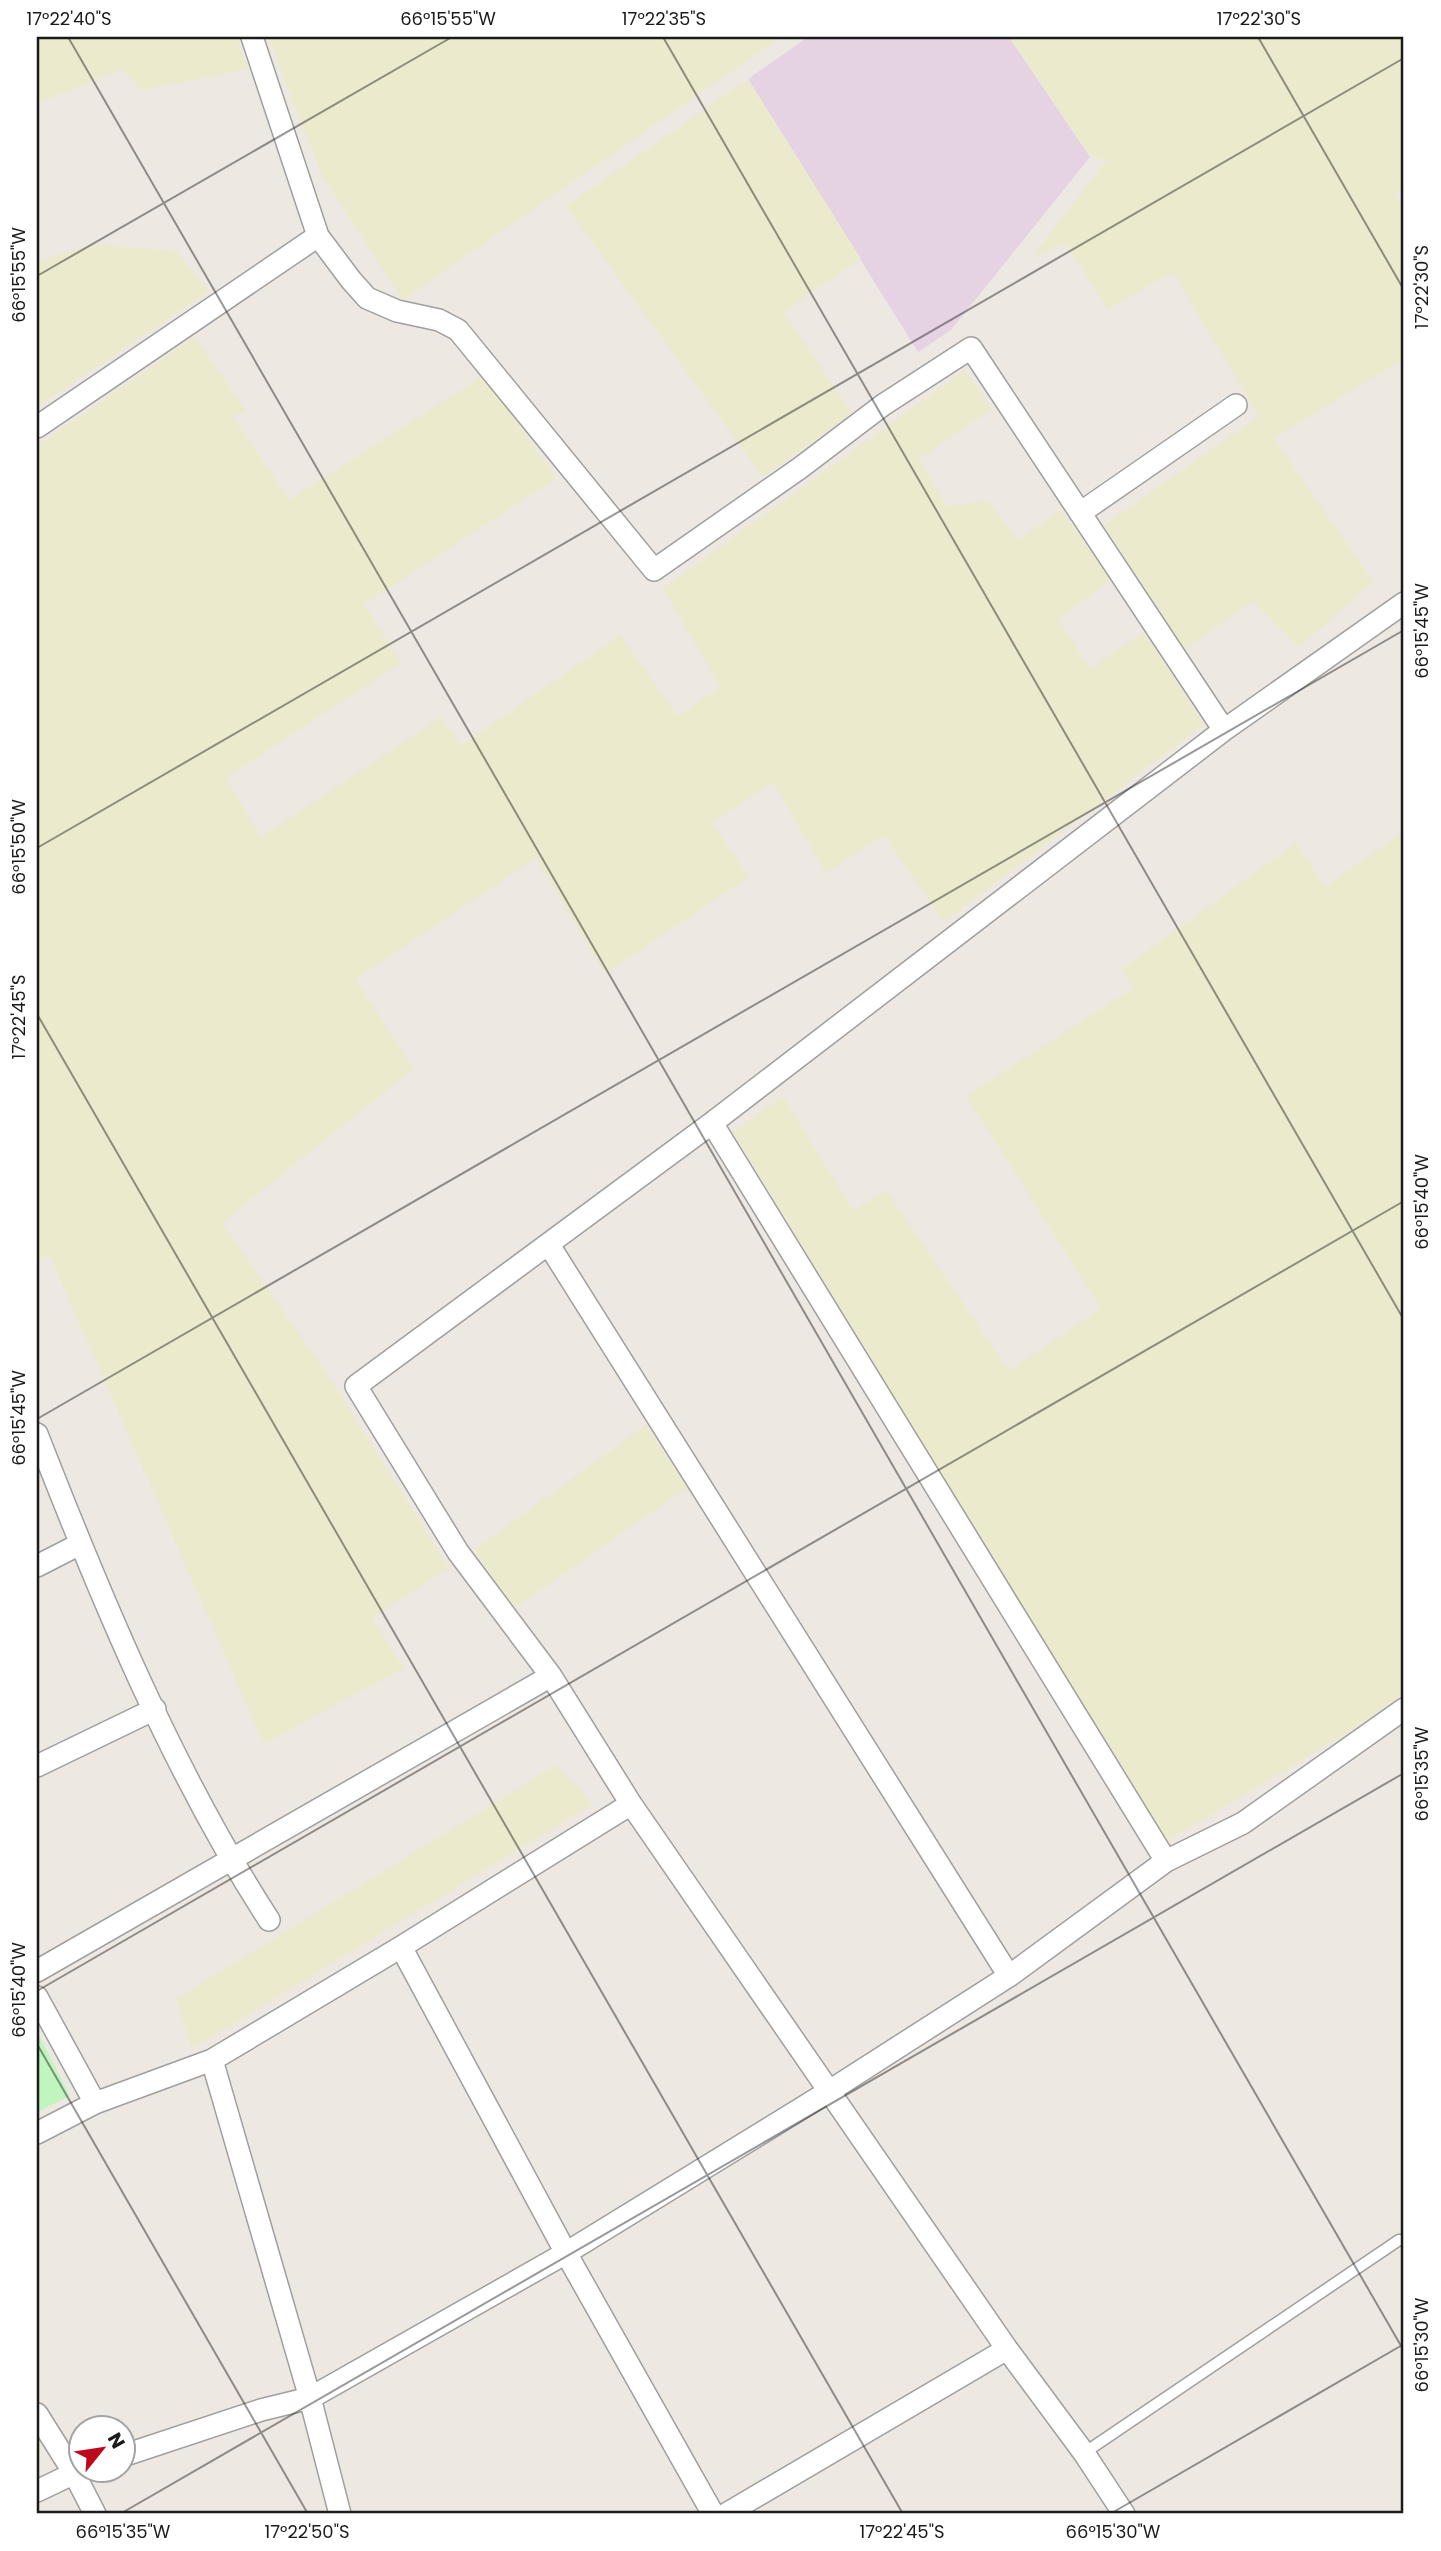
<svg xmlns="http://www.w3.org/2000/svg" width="1441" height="2551" font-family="Poppins,sans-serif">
<rect width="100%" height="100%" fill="#ede8e1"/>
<!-- industrial -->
<path fill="#e5d3e4" d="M808,37H1009L1090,157L951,330L918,352L748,79Z"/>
<!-- farmland -->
<path fill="#ebeacd" d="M37,37H237L248,69L142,90L122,69L37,104Z
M268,37H781L403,300L322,175Z
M1009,37H1404V187L1394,194L1404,207V359L1274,438L1373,582L1299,647L1253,601L1185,649L1104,525L1259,416L1173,272L1108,309L1066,244L1032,257L1107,160L1091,157Z
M748,79L861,259L783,312L852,413L763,477L566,206Z
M94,245L176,251L209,291L37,407V261Z
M195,337L245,410L233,417L289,500L483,376L557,478L364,604L401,663L226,778L261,837L441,717L461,746L620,635L678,716L720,687L663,588L965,370L992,409L919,459L946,506L988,501L1019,540L1061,510L1111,580L1058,619L1090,669L1144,632L1204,724L944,922L884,835L826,873L773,782L712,823L749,877L605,974L536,858L356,979L413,1069L222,1223L332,1381L449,1568L372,1618L404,1668L264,1744L49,1254L37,1260V446Z
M1404,831V1692L1360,1725L1166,1842L733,1132L783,1096L853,1211L886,1190L1009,1371L1101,1308L966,1096L1133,988L1122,969L1296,843L1325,887Z
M646,1425L687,1488L515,1608L474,1550Z
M556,1765L593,1804L192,2049L176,1999Z"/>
<!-- park -->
<path fill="#c0f6be" d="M37,2031L70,2096L37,2112Z"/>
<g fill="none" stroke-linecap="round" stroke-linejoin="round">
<!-- lane casing -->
<g stroke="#9f9f9f" stroke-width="13">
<path id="lane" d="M1084,2453L1399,2240"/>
</g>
<!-- street casing -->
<g stroke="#9f9f9f" stroke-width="24">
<path id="street" d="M252,37L318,236L351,280L367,298L397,311L439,320L458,330L654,570L800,468L883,405L971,348L1224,730
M37,427L318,236
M1080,513L1236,405
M712,1123L1166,1861
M549,1245L1009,1976
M37,1434C101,1598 173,1772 269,1920
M37,1566L80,1544
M37,1766L155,1709
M401,1947L566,2253L713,2514
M37,1971L551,1676
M37,1997L95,2103
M37,2133L95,2103L212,2060
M37,2414L74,2473L95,2514
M122,2456L261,2410L310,2398L566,2253L828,2092L1009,1976L1166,1861L1243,1823L1404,1709
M37,2491L81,2470
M340,2514L310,2398L212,2060L401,1947L631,1804
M726,2514L1007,2349
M1124,2514L1084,2453L1007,2349L631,1804L551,1676L458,1552L356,1386L712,1123L1224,730L1404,603"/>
</g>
<!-- lane -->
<use href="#lane" stroke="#fff" stroke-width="10"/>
<!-- street -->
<use href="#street" stroke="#fff" stroke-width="21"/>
</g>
<!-- ticks -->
<path fill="none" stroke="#1b1b1b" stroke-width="2" stroke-opacity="0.45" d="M68,37L1404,2351M663,37L1404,1320M1258,37L1404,290M37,276L452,37M37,848L1404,58M37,1014L903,2514M37,1419L1404,630M37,1991L1404,1201M37,2044L308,2514M120,2514L1404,1773M1110,2514L1404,2344"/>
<!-- border -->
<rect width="1441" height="2551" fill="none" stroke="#ffffff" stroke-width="77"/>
<!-- north arrow -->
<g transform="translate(102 2449) rotate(60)"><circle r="33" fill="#ffffff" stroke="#a4a4a4" stroke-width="2"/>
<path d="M0-5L12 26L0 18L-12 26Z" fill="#be091c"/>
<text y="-10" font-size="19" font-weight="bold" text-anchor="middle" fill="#1b1b1b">N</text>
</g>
<rect x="38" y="38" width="1364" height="2474" fill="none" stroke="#1b1b1b" stroke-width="2.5"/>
<g font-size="18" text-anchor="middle" fill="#1b1b1b">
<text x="69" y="25">17°22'40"S</text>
<text x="448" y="25">66°15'55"W</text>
<text x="664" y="25">17°22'35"S</text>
<text x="1259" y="25">17°22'30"S</text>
<text transform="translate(19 275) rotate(-90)" y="6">66°15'55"W</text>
<text transform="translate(1422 287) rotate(-90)" y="6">17°22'30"S</text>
<text transform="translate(1422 631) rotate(-90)" y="6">66°15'45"W</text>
<text transform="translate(19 847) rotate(-90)" y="6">66°15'50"W</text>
<text transform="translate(19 1017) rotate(-90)" y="6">17°22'45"S</text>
<text transform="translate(1422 1202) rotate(-90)" y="6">66°15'40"W</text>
<text transform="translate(19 1418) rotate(-90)" y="6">66°15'45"W</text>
<text transform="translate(1422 1774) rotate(-90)" y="6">66°15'35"W</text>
<text transform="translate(19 1990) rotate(-90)" y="6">66°15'40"W</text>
<text transform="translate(1422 2345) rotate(-90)" y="6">66°15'30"W</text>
<text x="123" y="2538">66°15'35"W</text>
<text x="307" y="2538">17°22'50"S</text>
<text x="902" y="2538">17°22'45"S</text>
<text x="1113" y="2538">66°15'30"W</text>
</g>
</svg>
